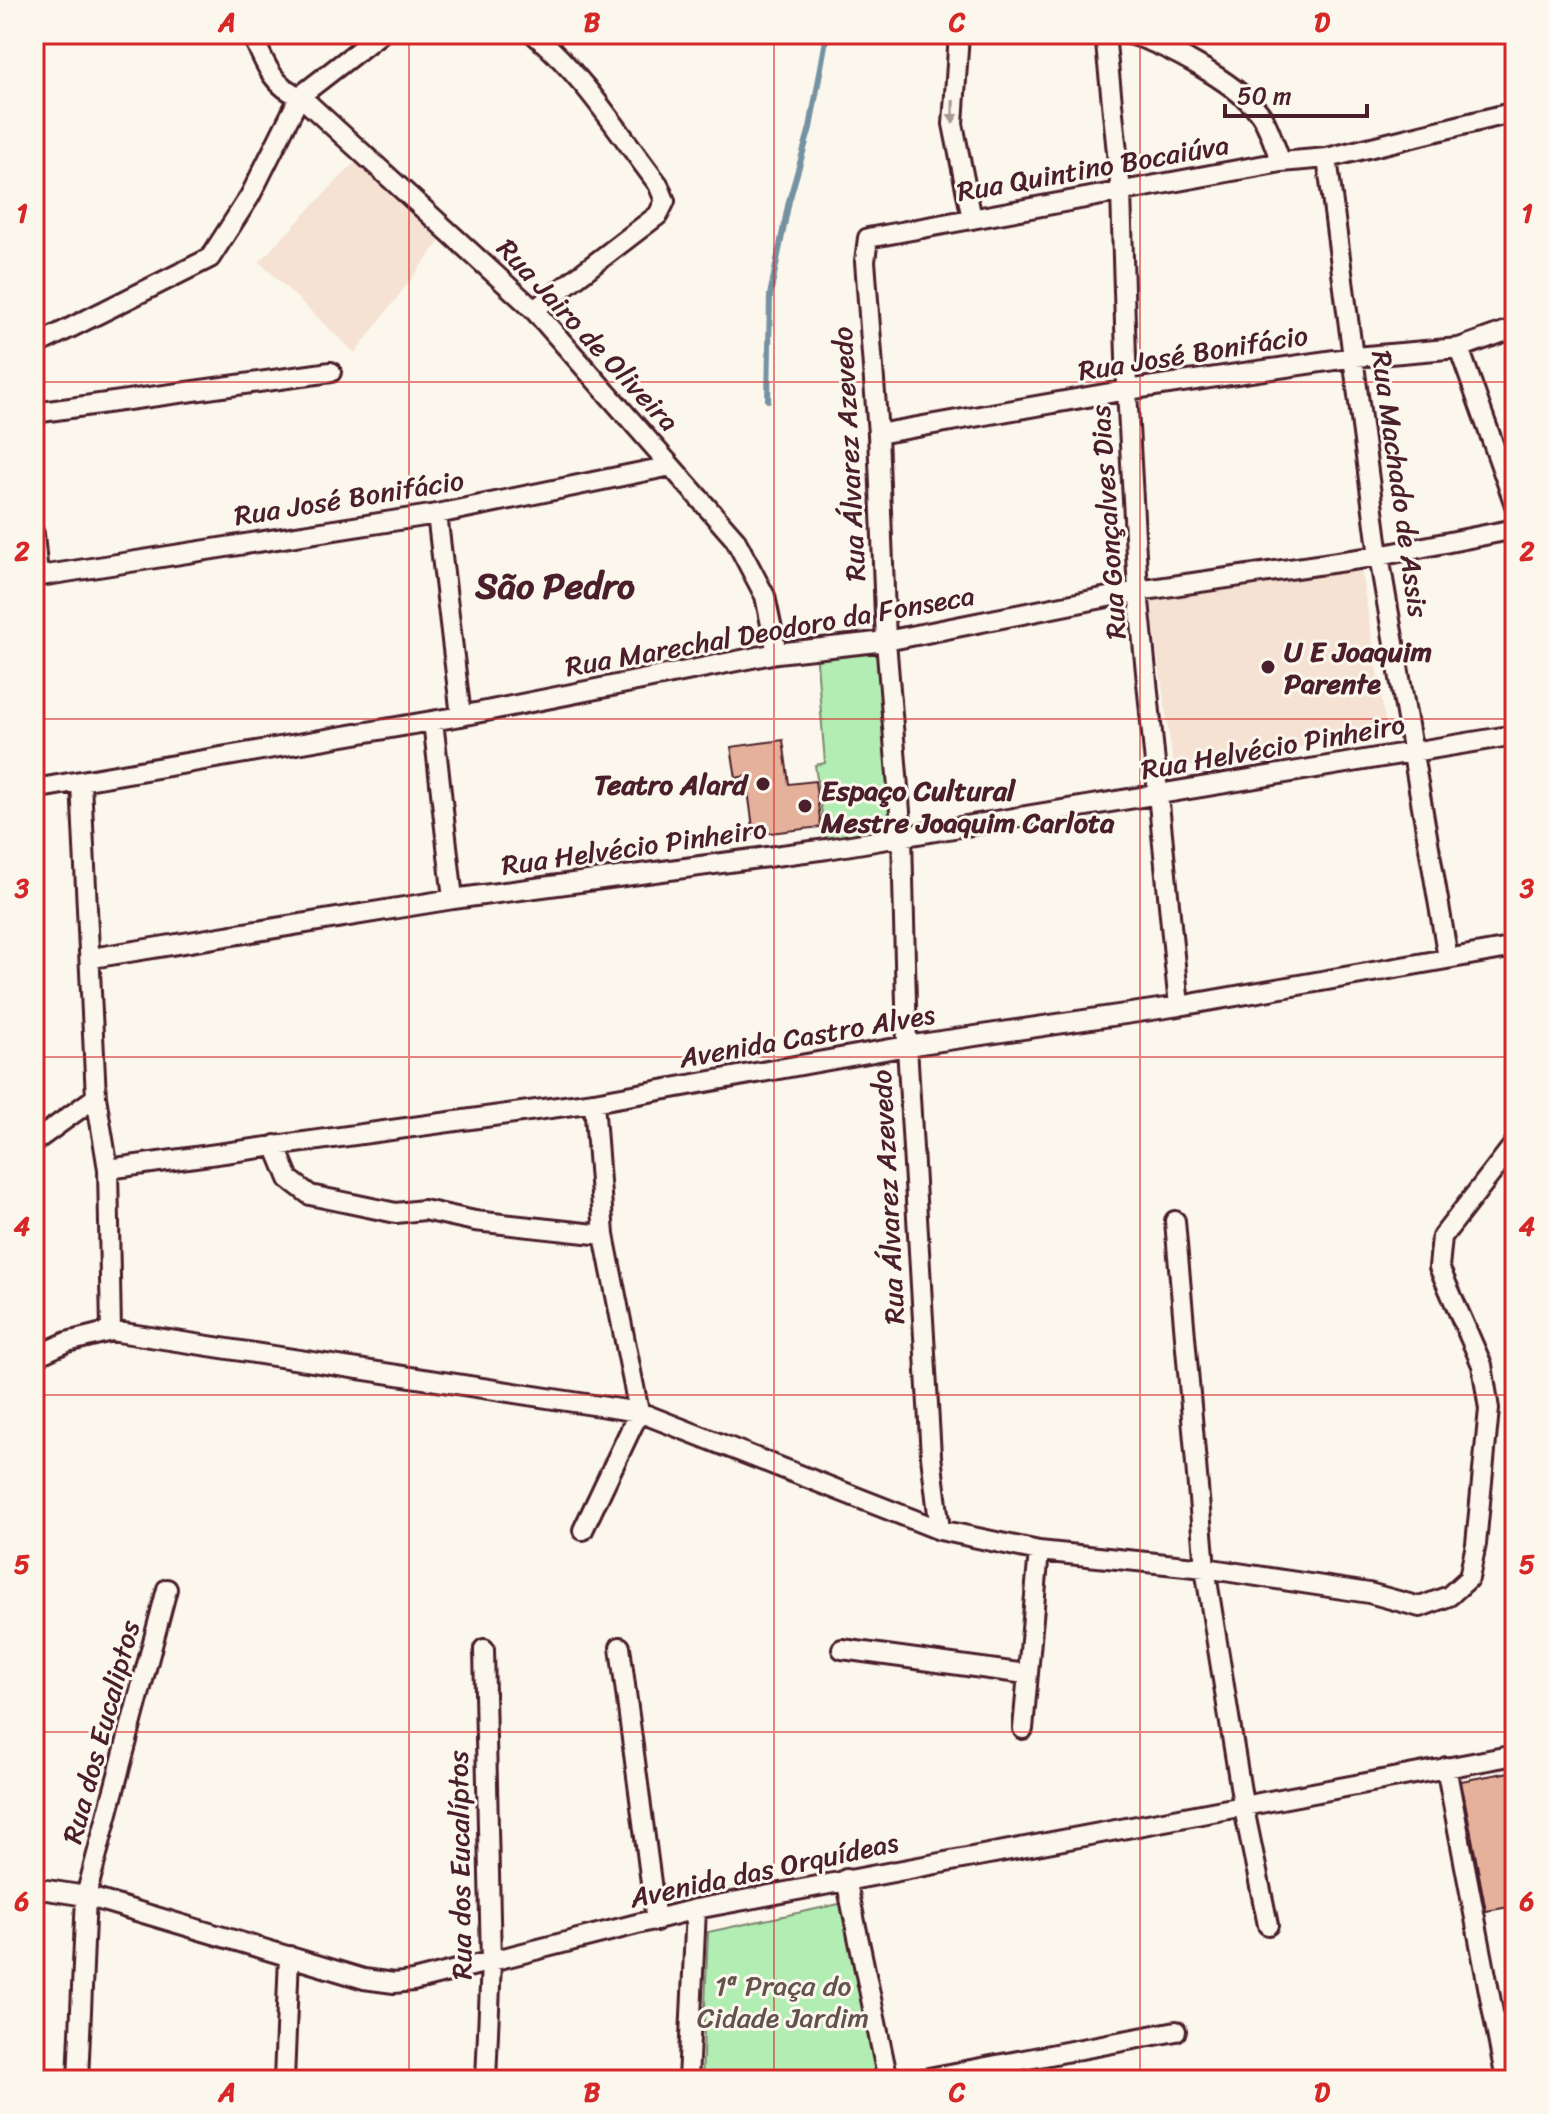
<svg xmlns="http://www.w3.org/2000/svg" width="1549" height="2114" font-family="Sriracha,sans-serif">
<rect width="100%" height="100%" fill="#fbf7ec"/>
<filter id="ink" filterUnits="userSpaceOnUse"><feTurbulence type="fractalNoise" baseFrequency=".0125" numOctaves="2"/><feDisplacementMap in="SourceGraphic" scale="16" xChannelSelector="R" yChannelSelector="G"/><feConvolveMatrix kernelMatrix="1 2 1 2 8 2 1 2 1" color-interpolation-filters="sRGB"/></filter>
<g filter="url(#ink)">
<!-- built -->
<path fill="#f5e2d3" d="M356,161L440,241L355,353L259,262Z
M1360,563L1387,733L1174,769L1150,602Z"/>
<!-- green -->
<path fill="#b2eeb3" stroke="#7e866f" stroke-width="2" d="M886,641L902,836L827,849L815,765L825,763L816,649Z
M844,1903L877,2080H702L708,1932Z"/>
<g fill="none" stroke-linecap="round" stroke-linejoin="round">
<!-- stream -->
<path stroke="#7592a2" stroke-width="6" d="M747,34L751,38L769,34
M768,400L770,295L789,201L810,128L827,34"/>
</g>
<!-- building -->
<path fill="#e6b19a" stroke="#4a1f2b" stroke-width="2" d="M783,740L789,784L815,781L821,827L754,835L746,776L736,778L731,747Z
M1515,1771V1906L1486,1911L1461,1781Z"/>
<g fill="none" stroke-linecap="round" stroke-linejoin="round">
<!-- minor casing -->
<g stroke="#4a1f2b" stroke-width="24">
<path id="minor" d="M252,34C263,59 272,87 300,96L534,310L735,539L765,596L777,653
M959,34L953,124L972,219
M1105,34L1121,192L1127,390L1138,591L1179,1006
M1129,34C1165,44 1233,81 1258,111C1269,124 1274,146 1281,162
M1327,158L1379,556L1448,958
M534,310L658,215L665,201L658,184C618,132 585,77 534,34
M34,346L210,258L250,196L300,96L380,34
M1459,348L1515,505
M34,413L331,372
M878,434L1127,390L1355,357L1459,348L1515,328
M437,514L461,716
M34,534L38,576
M34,577L437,514L671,466
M433,721L453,899
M81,783L96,1097L108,1169L111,1331
M34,789L461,716L777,653L886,641L1138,591L1379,556L1515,529
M92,958L453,899L827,849L1515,735
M34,1142L96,1097
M275,1145L289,1179L310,1195L396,1213L424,1210L475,1221L604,1235
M108,1169L594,1102L907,1046L1179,1006L1515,947
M1175,1221L1205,1568L1243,1804L1268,1925
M34,1357L67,1342L111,1331L639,1412L940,1530L1039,1551L1205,1568L1369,1593L1420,1607L1449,1596L1469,1578L1476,1544L1489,1409L1482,1365L1439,1267L1442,1237L1515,1143
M583,1530L639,1412L604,1235L594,1102
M940,1530L931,1456L907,1046L902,836L886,641L878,434L865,261L868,238L1281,162L1327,158L1515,112
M620,1647L656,1921
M484,1649L491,1962L486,2080
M842,1649L1026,1674
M1023,1729L1039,1551
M1446,1767L1506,2080
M846,1879L888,2080
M34,1888L86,1896L364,1979L394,1983L413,1981L696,1909L1515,1755
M78,2080L86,1896L167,1589
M284,2080L289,1956
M688,2080L696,1909
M918,2080L1176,2031"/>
</g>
<!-- minor -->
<use href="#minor" stroke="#fbf7ec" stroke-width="18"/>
</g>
<!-- one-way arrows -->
<defs><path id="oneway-solid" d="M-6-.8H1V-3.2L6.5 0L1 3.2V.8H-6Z" transform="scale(2)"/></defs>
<use fill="#ab9695" href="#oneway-solid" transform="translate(953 112) rotate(91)"/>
</g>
<!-- grid -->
<path fill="none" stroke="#d62828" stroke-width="2" stroke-opacity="0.55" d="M409,34V2080M774,34V2080M1140,34V2080M34,382H1515M34,719H1515M34,1057H1515M34,1395H1515M34,1732H1515"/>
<!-- markers -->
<g fill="#4a1f2b" stroke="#fbf7ec" stroke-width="3">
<circle cx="1268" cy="667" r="8"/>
<circle cx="763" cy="784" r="8"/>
<circle cx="805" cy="806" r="8"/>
</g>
<g text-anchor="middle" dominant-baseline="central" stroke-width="6" stroke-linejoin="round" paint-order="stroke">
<!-- street labels -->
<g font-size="28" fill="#4a1f2b" stroke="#fbf7ec">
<text transform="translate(1093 168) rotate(-10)">Rua Quintino Bocaiúva</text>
<text transform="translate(588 335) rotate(47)">Rua Jairo de Oliveira</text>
<text transform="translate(1193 353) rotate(-9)">Rua José Bonifácio</text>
<text transform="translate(849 454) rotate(-93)">Rua Álvarez Azevedo</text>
<text transform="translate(1400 484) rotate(82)">Rua Machado de Assis</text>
<text transform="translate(349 498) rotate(-9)">Rua José Bonifácio</text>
<text transform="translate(1108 522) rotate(-94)">Rua Gonçalves Dias</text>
<text transform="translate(770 631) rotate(-10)">Rua Marechal Deodoro da Fonseca</text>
<text transform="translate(1273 747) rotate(-10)">Rua Helvécio Pinheiro</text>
<text transform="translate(634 847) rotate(-8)">Rua Helvécio Pinheiro</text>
<text transform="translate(807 1036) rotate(-10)">Avenida Castro Alves</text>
<text transform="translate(888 1197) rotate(-93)">Rua Álvarez Azevedo</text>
<text transform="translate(101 1732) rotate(-75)">Rua dos Eucaliptos</text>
<text transform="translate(460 1865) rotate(-91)">Rua dos Eucalíptos</text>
<text transform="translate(764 1870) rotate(-12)">Avenida das Orquídeas</text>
</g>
<!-- poi labels -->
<g font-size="28" font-weight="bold" fill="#4a1f2b" stroke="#fbf7ec" text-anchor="start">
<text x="1284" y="651">U E Joaquim<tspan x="1284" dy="32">Parente</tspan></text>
<text x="747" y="784" text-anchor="end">Teatro Alard</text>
<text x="821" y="790">Espaço Cultural<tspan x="821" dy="32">Mestre Joaquim Carlota</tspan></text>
</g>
<!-- park labels -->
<g font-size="28" fill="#64534d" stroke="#fbf7ec">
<text x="783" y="1985">1ª Praça do<tspan x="783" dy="32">Cidade Jardim</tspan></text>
</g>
<!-- district labels -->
<g font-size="36" font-weight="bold" fill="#4a1f2b" stroke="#fbf7ec">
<text x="555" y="586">São Pedro</text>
</g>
</g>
<!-- margin -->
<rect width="1549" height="2114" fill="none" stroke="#fbf7ec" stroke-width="88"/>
<!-- scale -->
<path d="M1225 104v12h142v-12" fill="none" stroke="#4a1f2b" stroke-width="4"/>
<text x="1237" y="104" font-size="24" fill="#4a1f2b" stroke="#fbf7ec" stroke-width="6" paint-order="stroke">50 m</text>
<rect x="44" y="44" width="1461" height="2026" fill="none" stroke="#d62828" stroke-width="3"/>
<g font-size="26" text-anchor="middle" font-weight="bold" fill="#d62828">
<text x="227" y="31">A</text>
<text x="592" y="31">B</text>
<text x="957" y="31">C</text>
<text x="1322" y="31">D</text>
<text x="22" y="222">1</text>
<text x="1527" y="222">1</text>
<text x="22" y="560">2</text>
<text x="1527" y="560">2</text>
<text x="22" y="897">3</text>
<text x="1527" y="897">3</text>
<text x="22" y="1235">4</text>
<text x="1527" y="1235">4</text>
<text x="22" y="1573">5</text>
<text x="1527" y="1573">5</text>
<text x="22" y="1910">6</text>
<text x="1527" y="1910">6</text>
<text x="227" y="2101">A</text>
<text x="592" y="2101">B</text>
<text x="957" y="2101">C</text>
<text x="1322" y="2101">D</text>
</g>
</svg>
